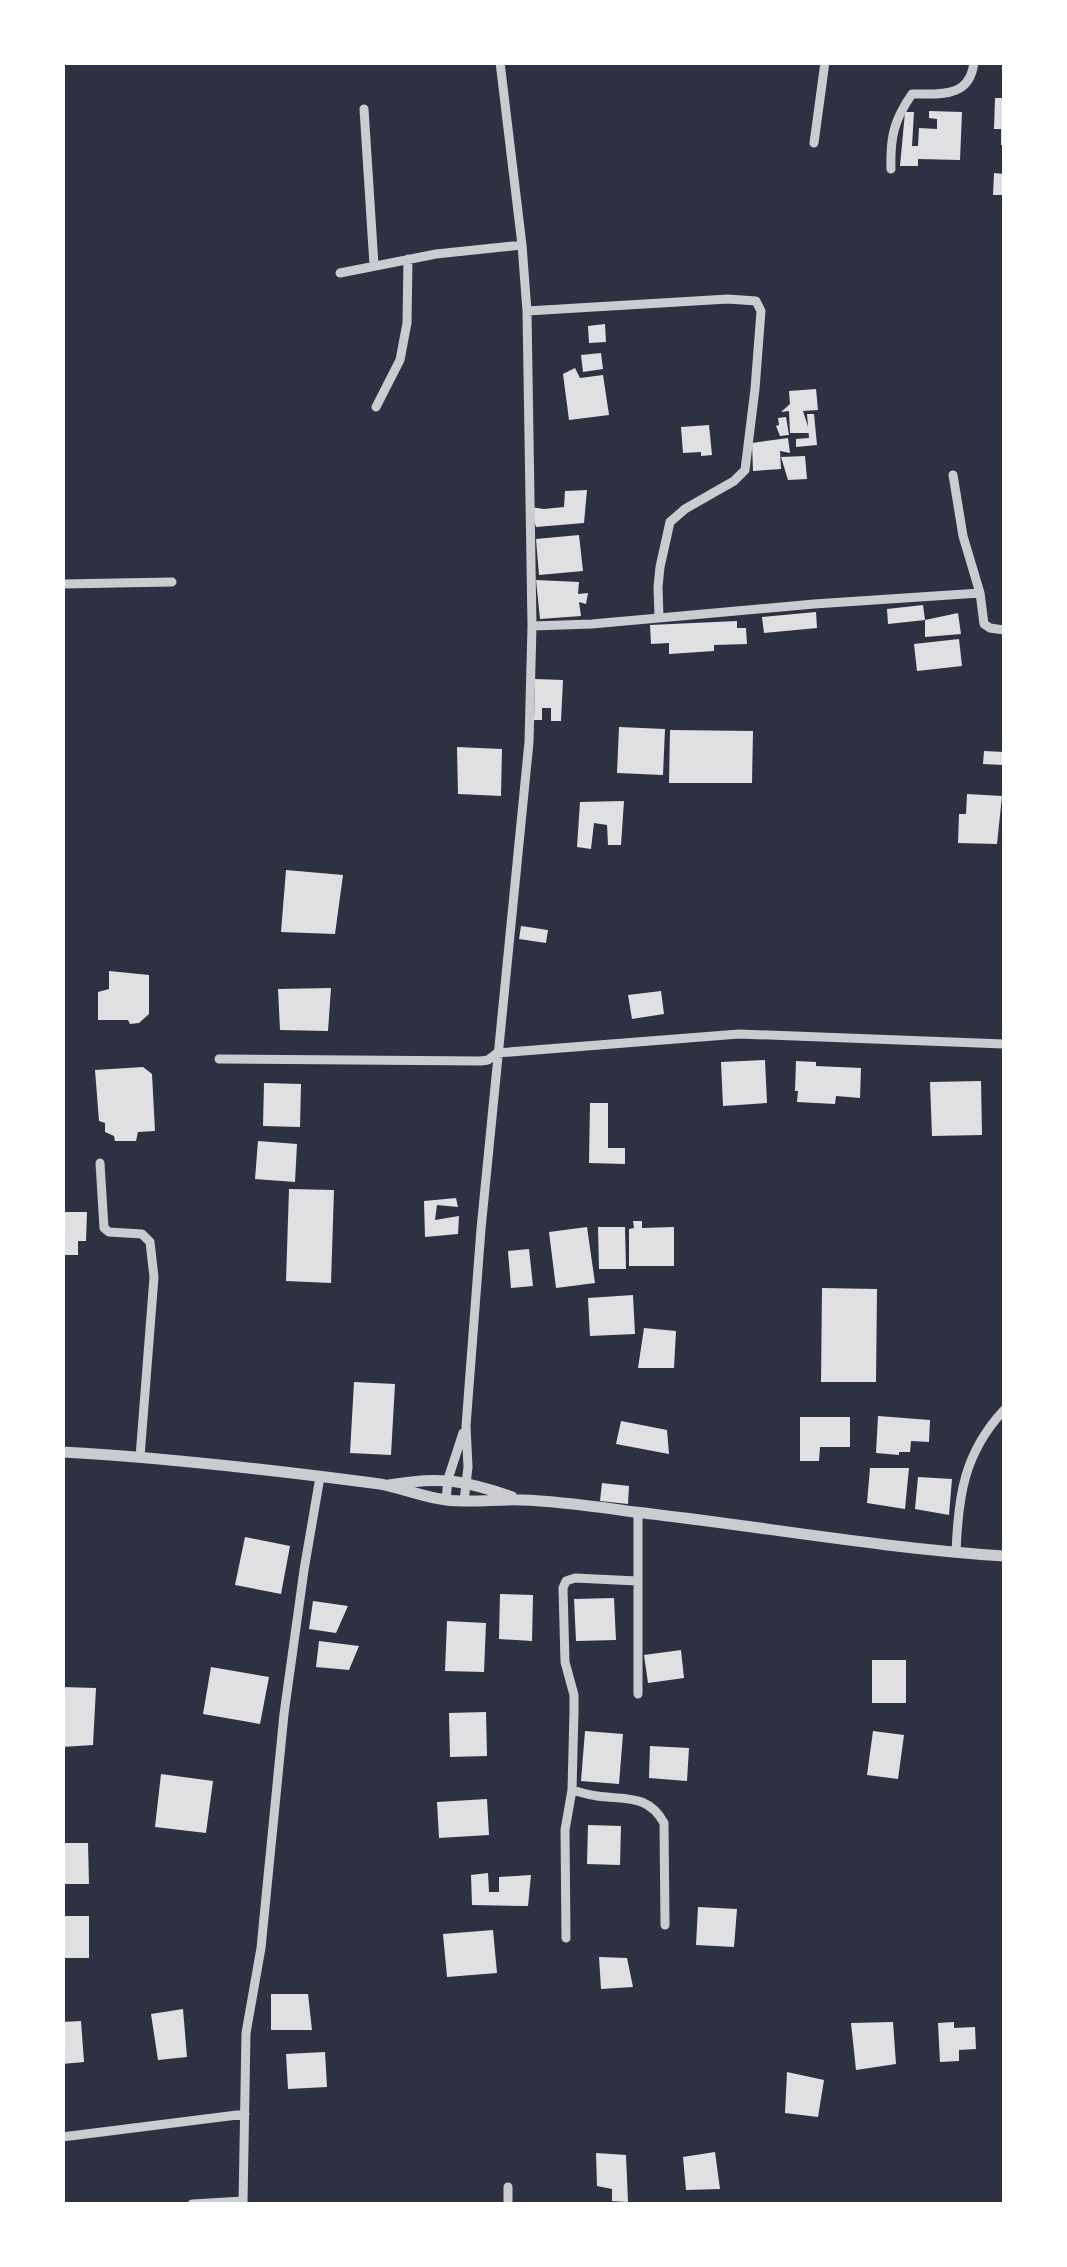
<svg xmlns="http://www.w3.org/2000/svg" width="1067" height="2267" font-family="Barlow,sans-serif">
<rect width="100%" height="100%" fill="#2d3142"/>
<!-- building -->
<path fill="#e0e0e3" d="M995,98H1004V145H1001V129H994Z
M929,111L962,112L960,160L918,159V166H900L905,112H914L912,146H918L919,128L937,129V119L929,118Z
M994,173L1004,174V195H993Z
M605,324L606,342L589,343L588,326Z
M601,353L603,369L583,372L581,355Z
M575,368L580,378L603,375L609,415L569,420L563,374Z
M816,389L818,410L803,411L810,433H790L789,411L781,412L790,404L789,391Z
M807,414H814L817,445L796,447V439L809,438Z
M786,417L789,435L780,436L776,426L779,425L778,418Z
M709,425L712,455L701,456V452L683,453L681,427Z
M788,438L790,453L780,451L781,469L753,471L752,443Z
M805,456L807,479L788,480L781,457Z
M587,490L584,523L536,527L530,507L544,509L564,507L565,491Z
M579,535L583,571L539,575L536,539Z
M536,580L579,582L578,594L588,593L586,604L579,602L581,616L540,619Z
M923,605L925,620L888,624L887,609Z
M816,612L817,628L764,633L762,617Z
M958,613L961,634L925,637V620Z
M737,621V628H746L747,644L714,645V651L669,654V643L651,644L650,625Z
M959,639L962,666L917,671L914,644Z
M535,679L563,680L561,721H551V708H542V720H534Z
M619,727L665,729L663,775L617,773Z
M670,730L753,731L752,783H669Z
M457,747L502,749L501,796L458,794Z
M984,751L1004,752L1003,765L983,764Z
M967,794L1002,796L997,844L958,843L959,814H966Z
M624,801L621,845H608L607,825L594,823L591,849L577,847L580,802Z
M286,870L343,875L335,934L281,932Z
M521,926L548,930L546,943L519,939Z
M109,971L149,975V1014L139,1023L130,1024L128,1020H98V992L109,989Z
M331,988L328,1031L280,1030L278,989Z
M661,991L664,1014L632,1019L628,995Z
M765,1060L767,1103L723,1106L721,1062Z
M796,1061L816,1062V1066L861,1068L860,1098L836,1096L835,1104L797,1102L798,1091H795Z
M143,1067L152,1074L155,1131L138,1132L136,1141H115L114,1136L105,1132V1123L99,1121L95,1070Z
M981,1081L982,1135L932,1136L930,1082Z
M264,1083L301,1084L300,1127L263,1126Z
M590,1103H608V1148H625V1164L589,1163Z
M258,1141L297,1144L295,1182L255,1179Z
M289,1189L334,1190L331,1283L286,1281Z
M456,1198L458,1207L437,1205L435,1220L459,1216L458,1234L425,1237L424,1201Z
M62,1212H87L86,1241H78V1255H62Z
M633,1221H642V1228L674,1227V1266H629V1229L634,1228Z
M587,1227L595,1283L556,1288L549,1232Z
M598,1227H625L626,1269H599Z
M529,1249L533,1286L511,1288L508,1251Z
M822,1288L877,1289L876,1382H821Z
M633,1295L635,1334L590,1336L588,1298Z
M644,1328L676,1331L674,1368H638Z
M354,1382L395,1384L391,1455L350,1453Z
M878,1416L930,1420L929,1442L911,1441L910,1452H899V1455L876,1453Z
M800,1417H850V1447H820L819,1461H800Z
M621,1421L667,1430L669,1454L616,1444Z
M870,1468H909L905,1509L867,1503Z
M918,1477L952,1479L949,1515L915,1509Z
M602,1483L629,1486L628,1504L600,1501Z
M245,1537L290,1546L281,1594L235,1585Z
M500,1594L533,1595L532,1641L499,1639Z
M614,1598L616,1640L576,1641L574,1599Z
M313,1601L348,1606L336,1633L309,1629Z
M447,1621L486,1623L484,1672L445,1671Z
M319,1641L359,1646L349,1670L316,1667Z
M681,1650L684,1678L648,1683L644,1655Z
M872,1660H906V1703H872Z
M211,1667L269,1677L260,1724L203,1714Z
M62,1687L96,1688L93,1745L62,1747Z
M486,1712L487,1756L450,1757L449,1713Z
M585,1731L623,1734L619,1784L581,1781Z
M873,1731L904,1735L898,1779L867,1775Z
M650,1746L689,1748L687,1781L649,1778Z
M161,1774L213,1781L206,1833L155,1827Z
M487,1799L489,1835L439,1838L437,1802Z
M588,1825L621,1826L620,1865L587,1864Z
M62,1843H88L89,1884H62Z
M488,1873L489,1892H499V1877L531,1875L528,1906L472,1905L471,1875Z
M698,1907L737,1909L734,1947L696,1945Z
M62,1916H89V1958H62Z
M493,1930L497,1973L447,1977L443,1934Z
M599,1957L627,1958L633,1987L601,1989Z
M271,1994H308L312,2030H271Z
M183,2009L187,2057L158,2060L151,2014Z
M81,2021L84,2062L62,2064V2022Z
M893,2022L896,2064L856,2070L851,2023Z
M954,2022V2028L975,2027L976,2049L959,2050V2061L940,2062L938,2023Z
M325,2052L327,2087L288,2089L286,2054Z
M787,2072L824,2080L818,2117L785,2113Z
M715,2152L720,2189L686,2190L683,2157Z
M596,2153L626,2155L628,2202L612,2201V2189L597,2186Z"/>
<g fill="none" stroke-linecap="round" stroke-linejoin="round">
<!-- minor -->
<path stroke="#caccd0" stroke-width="9" d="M364,109L374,265
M814,143L825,62
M891,169C890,137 894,120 912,94C941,94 970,98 974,62
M340,273L436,254L522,245
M527,311L728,299L756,301L761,311L755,389L745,470L734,481L685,509L670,522L660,567L658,587L659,617
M376,407L400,360L407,323L408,259
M953,475L963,536L980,593
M62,584L172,582
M532,626L592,624L814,604L980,593L984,624L990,628L1004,630
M219,1059L481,1061L488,1060L497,1053L739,1034L1004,1044
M100,1163L104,1228L109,1232L142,1234L150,1242L154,1277L140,1457
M446,1500L448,1479L463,1433
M464,1501L468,1467L466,1426L481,1229L529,742L532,626L527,311L522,245L500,62
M638,1512V1694
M956,1553C958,1496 964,1453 1004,1410
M572,1790C580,1792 588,1795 597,1796C626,1800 648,1794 664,1823L665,1925
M566,1938L565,1830L572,1790L574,1711V1695L565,1662L563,1588L566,1581L575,1578L637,1581
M62,2137L245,2114
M508,2187V2204
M192,2204L243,2201
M243,2204L246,2033L261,1948L284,1714L304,1570L320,1477"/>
<!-- tertiary -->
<path stroke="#caccd0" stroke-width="11" d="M62,1452C169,1458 274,1470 380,1484C402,1488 423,1497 446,1500C471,1503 497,1499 522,1500C559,1501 598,1507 635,1512C759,1526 880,1548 1004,1556
M389,1485C439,1476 464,1480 512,1497"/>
</g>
<!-- border -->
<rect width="1067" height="2267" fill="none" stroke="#ffffff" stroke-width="130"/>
</svg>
